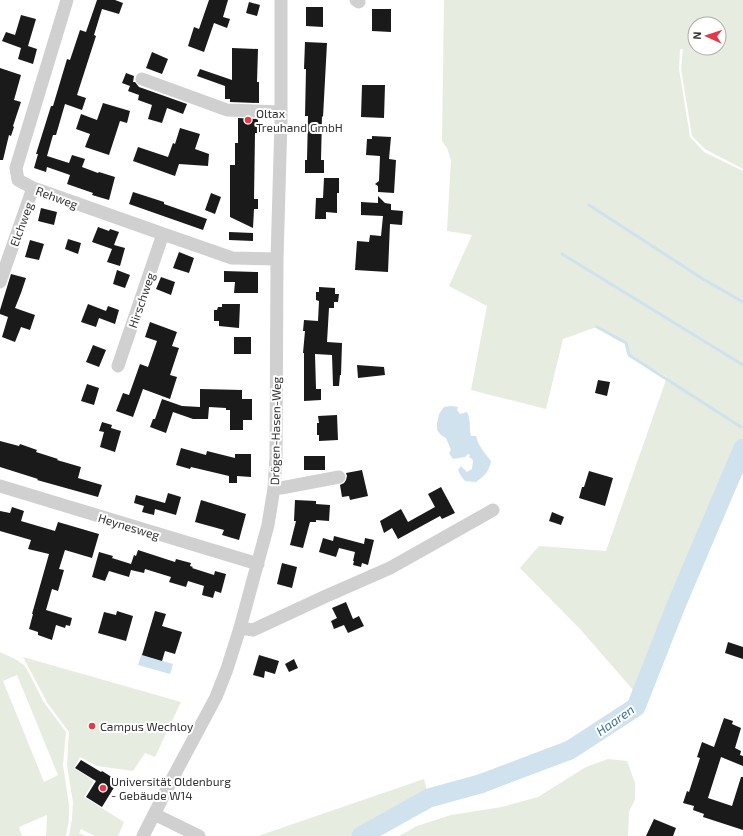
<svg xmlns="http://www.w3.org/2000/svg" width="743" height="836" font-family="'Exo 2',sans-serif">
<rect width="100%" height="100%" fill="#fff"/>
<!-- green -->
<path fill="#e6ecdf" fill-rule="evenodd" d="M444,0H743V169L705,149L692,136L681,69L683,49H680L679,69L690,137L704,152L743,171V451L640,698L580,629L520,568L539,546L606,551L667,377L629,355L626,343L597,327L563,339L546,409L471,390L487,306L449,286L472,235L447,231L451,160L447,148L442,141ZM695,24H719V48H695Z
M0,652L15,659L24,665L29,673L43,701L66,732L63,765L69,805V819L66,836H46L47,815L19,827L22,836H0ZM17,675L58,775L44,782L3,681Z
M23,657L181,702L155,757L145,753L133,771L97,766L80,757L74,768L94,781L84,797L124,822L118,836H95L81,829L79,833L85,836H69L72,819L73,802L67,765L69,732L48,704Z
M608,759L627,761L635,783V799L629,812L628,836H399L417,826L451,815L502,807L538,797L586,767Z
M424,779L429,798L361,836H258Z"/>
<!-- water -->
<path fill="#cfe2ee" d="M451,406L458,407L457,410L460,414L467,412C471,420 469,428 471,436H476C478,446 485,453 491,461C489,472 484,476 476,482L465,481L461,476L458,470L461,466L467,472L472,469L473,461L472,459L469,457L470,455L468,454L465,457L453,459L449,453L451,450L446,438L441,435L437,430V424L439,414L444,407Z
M142,653L153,656L152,658L173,664L170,674L138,665Z"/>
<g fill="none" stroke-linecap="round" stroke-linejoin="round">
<!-- stream -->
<path stroke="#cfe2ee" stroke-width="3" d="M589,205L703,279L743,302
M562,254L743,365
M597,327L626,343L629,355L741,427"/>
<!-- river -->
<path stroke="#cfe2ee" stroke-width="19" d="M361,836L429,798L480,784L570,750L636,707L677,603L743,448"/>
</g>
<!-- building -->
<path fill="#1a1a1a" d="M97,0H115L123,3L119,14L102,9L94,35L96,36L77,95L86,98L82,110L65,104L56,135H53L47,156L69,163L72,155L85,159L82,167L98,173L99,172L115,177L109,200L92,195L93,193L67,184L70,175L47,167L46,172L34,168L38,154H36L51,106H53L67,59L70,60L80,30L86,32Z
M209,0H228L223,17L230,19L227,28L214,23L204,52L188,46L194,27L199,29Z
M249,2L260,5L257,16L246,13Z
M306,7H323V27L306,26Z
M372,9H391V32L372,31Z
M21,15L36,19L28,46L37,49L33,64L18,59L21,48L2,41L6,32L15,35Z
M305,42L327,43L323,117L322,116L321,160H324V173H305V160H307L308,116H305L306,69H304Z
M232,48L258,49L257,82H259V103L230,102V99H225V86L197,76L200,69L232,80Z
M152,52L168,59L162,74L146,68Z
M0,68L21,75L14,100L21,102L13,126L14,127L11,136L9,135L3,160H0Z
M126,73L134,76L133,82H135L139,87L187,104L183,114L167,108L162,123L148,119L152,105L138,100L139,95L128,91L130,86L122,83Z
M362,85H385L384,118L361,117Z
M103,103L130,111L127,123L120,121L109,155L85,147L90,134L76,129L81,114L97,120Z
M238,118L258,119V133H255L254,199H258V209H254L253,228L230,217V165H235V143H238Z
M180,128L200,134L195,149L209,154L208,166L179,164L175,176L133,161L138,147L168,157L173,143L175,144Z
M372,136L391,137L389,159L396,160L394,193L378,192V186L375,184L379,181L380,156L366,155L367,139H372Z
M324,178H339V193H337V213L326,212V219H315L316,198H323Z
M133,192L164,202V204L207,219L203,230L129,204Z
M211,193L221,197L215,214L205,210Z
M378,196L385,203L391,204V210L403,211L402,225L390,224L388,272L355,270L357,241L369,242L370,235L381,236L383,216L361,215V202L378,203Z
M41,208L57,212L54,225L38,221Z
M98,227L109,231L110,229L119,232L114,245L125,248L120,266L107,262L112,249L92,242Z
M229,232L253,233V241L229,240Z
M68,239L81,243L78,254L65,249Z
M30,240L44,244L39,260L25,257Z
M179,252L194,258L189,273L173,268Z
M117,270L130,275L125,288L113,284Z
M224,271L258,272V293H234L235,282H224Z
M11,274L26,278L21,293L15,308L35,315L30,330L21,327L15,342L2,337L8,317L0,314V310Z
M161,277L175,282L171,295L156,289Z
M319,287L335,288V294H339L338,302H334V308H329L327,342L342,343L341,375H340L339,386H333L332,355L315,354L316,389H321V400L304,401V353H303L305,331H303L304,320L318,321L319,301L316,300V292H319Z
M88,304L106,311L108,306L119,310L115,324L99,318L96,327L81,322Z
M222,304H240L239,328L219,326V321H214V310H217L218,307H222Z
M150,322L177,332L172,346L179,348L170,375L177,377L170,399L143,389L133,417L116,411L123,393L129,395L140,364L148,367L157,341L145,337Z
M234,337H251V354H234Z
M93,345L106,350L99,367L86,362Z
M357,365L384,367L385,375L358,378Z
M598,380L610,382L607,396L595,393Z
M87,384L99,388L94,405L81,401Z
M200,389L242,390V399H252V420H243V430H230V410H226V408L209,407L208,419H193L173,412L166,433L150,427L153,419H155L162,399L182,406L200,407Z
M337,415L338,440L319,441V435H317V423H319L318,416Z
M102,422L112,425L111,428L121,431L115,452L100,447L104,432L99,431Z
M0,441L19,446L20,444L37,450L36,452L58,459L57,460L81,467L78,478L102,485L98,497L37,480L38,479L0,467Z
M181,448L206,455L207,451L235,458V454H251V477L237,476V483H229V476L191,467L190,469L176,465Z
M304,456H325V470H304Z
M362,470L368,496L350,500L349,496L342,497L340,485L344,483L346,480L347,476L346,473Z
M589,471L613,478L605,506L579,498L582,487H584Z
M441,487L455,513L442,519L440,516L398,539L392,528L384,533L380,521L401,509L408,522L435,507L428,494Z
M168,493L181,497L176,515L155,509L154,515L142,512L144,506L134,503L136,495L165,503Z
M201,500L246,514L239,540L222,535L224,530L195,522Z
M295,500L316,501V504L330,505L329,521L316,520V522H310L303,548L290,545L296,521H294Z
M12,507L24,511L21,521L55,531L58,522L99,534L92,558L65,550L59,569L64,570L58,591L52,589L46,610L72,618L70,626L66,625L65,628L56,625L52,640L38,635V632L29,629L33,614H32L49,554L28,549L31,540L0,531V511L10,513Z
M552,512L564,517L561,525L549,521Z
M334,536L364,544L365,538L374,540L368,565L362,563L361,567L353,565L354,561H353L355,552L339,548L336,557L319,552L323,538L333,541Z
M138,550L175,562L176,559L191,563L190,566L193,567L192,568L214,575L215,571L226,574L221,593L215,591L213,598L202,595L204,586L188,581L186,587L169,582L171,577L145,569L144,573L131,570L129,577L109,571L105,581L92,577L99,552L113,556L112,558L131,564L134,555L136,556Z
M282,563L297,567L292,588L277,584Z
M346,602L353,619L359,616L364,626L348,633L344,625L334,629L331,621L337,618L332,608Z
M117,611L133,616L126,641L98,633L104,612L116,615Z
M155,611L166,614L162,626L182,632L175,654L165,651L162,661L142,655Z
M728,642L743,647V659L725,653Z
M259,655L279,661L275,674L265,671L264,678L253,675Z
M294,659L298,668L289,672L285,664Z
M724,718L733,721L732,724L741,728L735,748L741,751L740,755L743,756V766L721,757L708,798L732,806L741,777H743V830L703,817L704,814L693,810L694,806L683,803L687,791L689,792L700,758L697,757L702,742L714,747Z
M81,760L101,772L102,771L118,781L102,807L86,797L96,781L75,768Z
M654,819L676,828L673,836H646Z"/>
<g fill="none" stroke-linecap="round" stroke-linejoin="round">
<!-- minor -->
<path stroke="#d0d0d0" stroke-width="13" d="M67,0L16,168L18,180L33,188L166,235L232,258L277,259
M356,0L359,2
M142,79L227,110L281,112
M0,282L33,188
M118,366L163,234
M0,486L258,564
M274,488H281L339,477
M240,628L253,630L324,597L390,568L431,545L493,510
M154,814L199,836
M143,836L170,783L216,697L227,669L240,628L268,525L274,488L276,457L277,259L281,121V0"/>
</g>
<!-- markers -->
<g fill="#e63946" stroke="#fff" stroke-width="1.5">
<circle cx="248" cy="120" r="4"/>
<circle cx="92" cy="726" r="4"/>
<circle cx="103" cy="788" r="4"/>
</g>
<g text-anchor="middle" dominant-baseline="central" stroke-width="4" stroke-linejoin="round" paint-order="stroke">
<!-- poi labels -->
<g font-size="12" fill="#333" stroke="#fff" text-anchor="start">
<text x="256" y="113">Oltax<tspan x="256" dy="14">Treuhand GmbH</tspan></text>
<text x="100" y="726">Campus Wechloy</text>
<text x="111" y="781">Universität Oldenburg<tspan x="111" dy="14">- Gebäude W14</tspan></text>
</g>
<!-- street labels -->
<g font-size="12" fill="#333" stroke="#fff">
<text transform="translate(57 197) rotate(20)">Rehweg</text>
<text transform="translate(21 224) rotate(-70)">Elchweg</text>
<text transform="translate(141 300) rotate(-71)">Hirschweg</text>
<text transform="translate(275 431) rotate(-89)">Drögen-Hasen-Weg</text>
<text transform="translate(129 526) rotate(17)">Heynesweg</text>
</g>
<!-- water labels -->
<g font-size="13" font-style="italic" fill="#3f7597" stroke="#fff">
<text transform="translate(615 720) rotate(-35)">Haaren</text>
</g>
</g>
<!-- north arrow -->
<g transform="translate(707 36) rotate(273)"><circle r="19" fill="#ffffff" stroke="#adadad"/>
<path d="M0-3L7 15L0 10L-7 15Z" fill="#e63946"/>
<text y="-6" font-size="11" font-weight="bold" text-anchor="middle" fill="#333333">N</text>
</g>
</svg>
